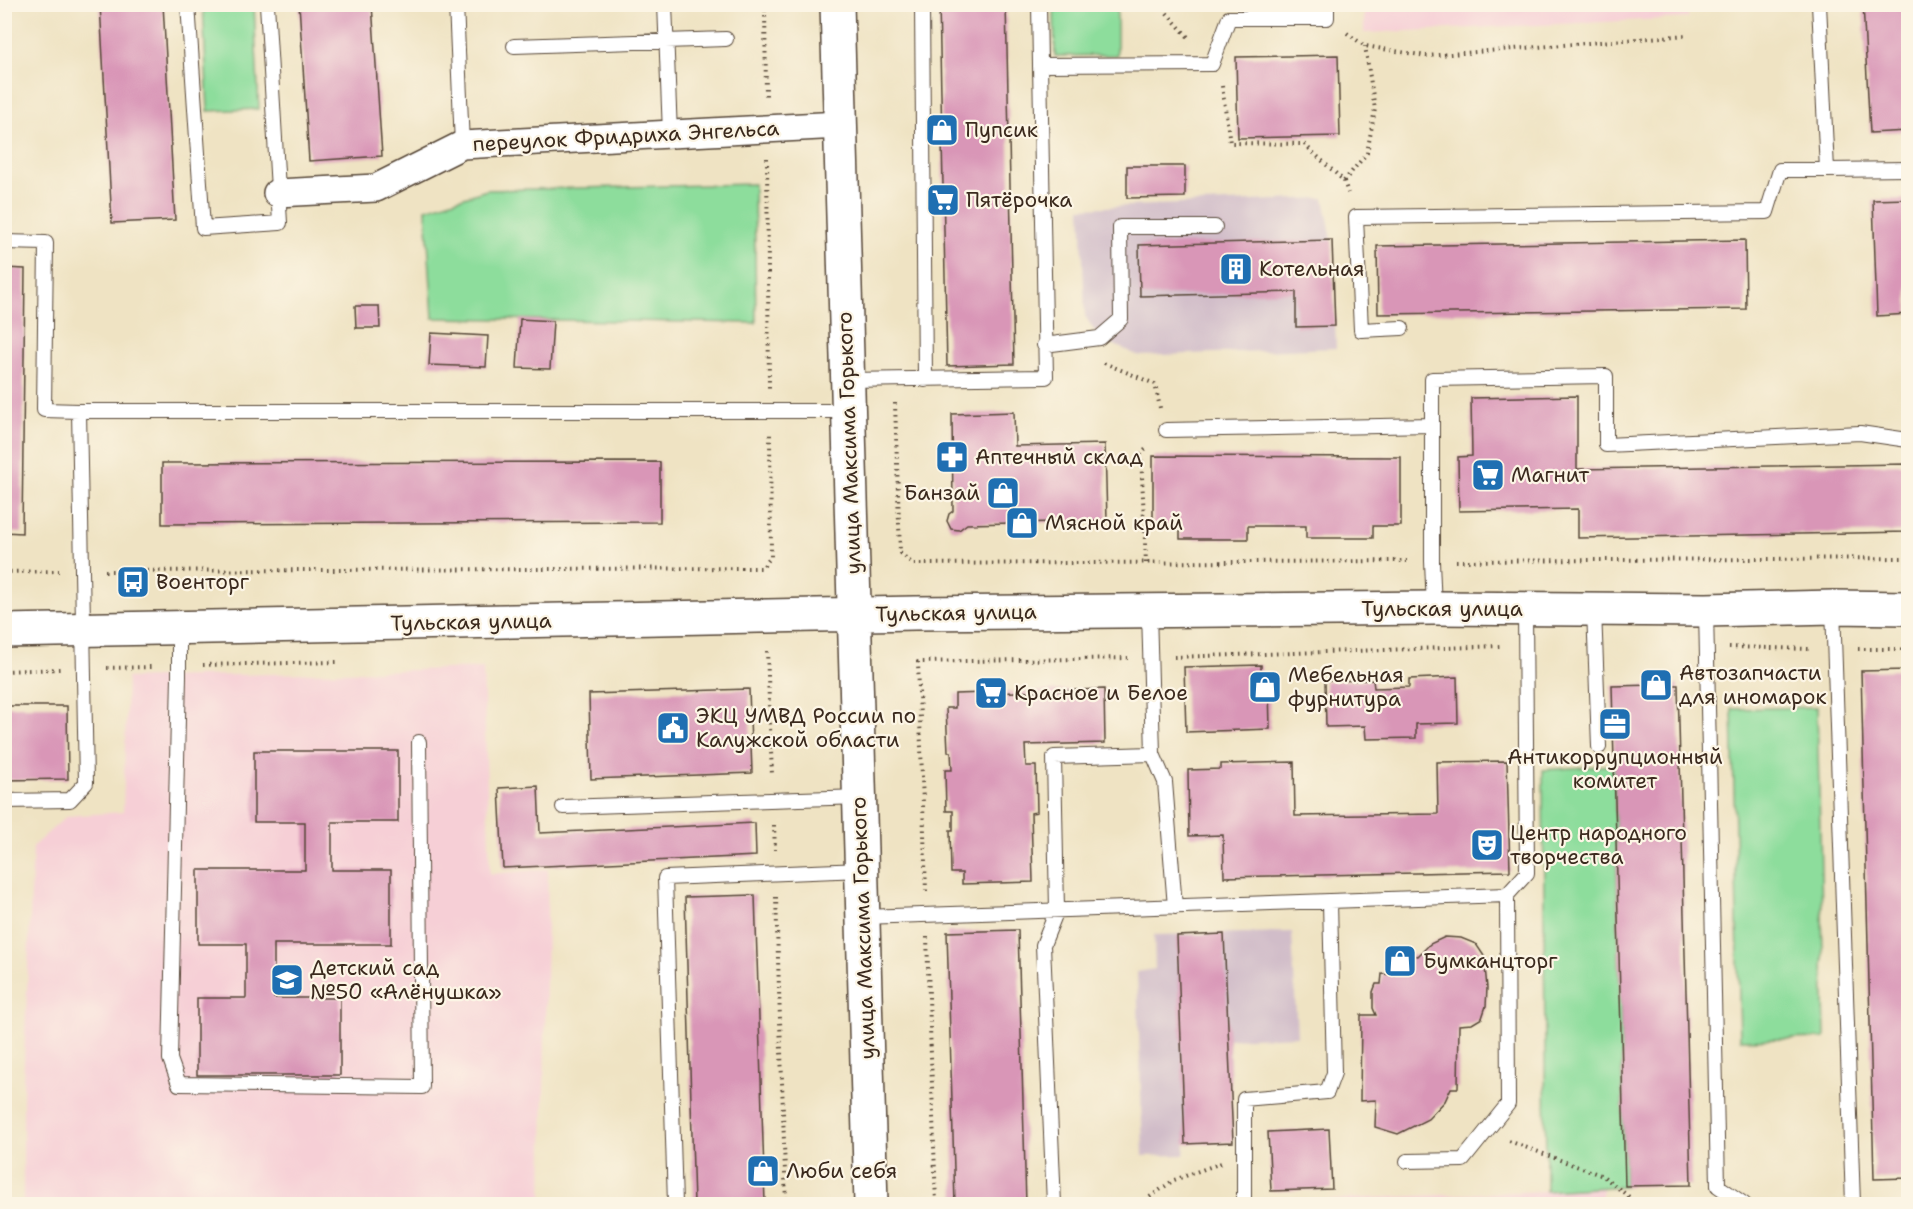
<svg xmlns="http://www.w3.org/2000/svg" width="1913" height="1209" font-family="'Shantell Sans',sans-serif">
<rect width="100%" height="100%" fill="#fcf5e5"/>
<filter id="ink" filterUnits="userSpaceOnUse"><feTurbulence type="fractalNoise" baseFrequency=".0167" numOctaves="2"/><feDisplacementMap in="SourceGraphic" scale="12" xChannelSelector="R" yChannelSelector="G"/><feConvolveMatrix kernelMatrix="1 2 1 2 8 2 1 2 1" color-interpolation-filters="sRGB"/></filter>
<filter id="wash" filterUnits="userSpaceOnUse"><feTurbulence type="fractalNoise" baseFrequency=".008" numOctaves="4" result="noise"/><feDisplacementMap in="SourceGraphic" scale="24" xChannelSelector="R" yChannelSelector="G"/><feGaussianBlur stdDeviation="1.35" result="paint"/><feColorMatrix in="noise" values="0 0 0 0 0 0 0 0 0 0 0 0 0 0 0 0 0 1.4 0 .05"/><feComposite in="paint" operator="in"/></filter>
<g filter="url(#wash)">
<rect width="100%" height="100%" fill="#efe3c3"/>
<!-- built -->
<path fill="#f6cfd6" d="M1688,5V18L1364,33V5Z
M483,668L490,874L548,869L542,1204H23V1086L33,846L67,816L123,812L127,678Z
M1602,1188V1204H1221L1546,1191Z"/>
<!-- industrial -->
<path fill="#d1bdc9" d="M1324,198L1332,240L1336,348L1139,356L1099,338L1085,316L1081,208Z
M1292,932L1297,1036L1229,1039L1233,1142L1185,1144L1184,1155L1143,1156L1137,972L1155,969L1154,935Z"/>
<!-- green -->
<path fill="#8ddd9c" stroke="#64845d" stroke-width="1.5" d="M203,5H254L259,109L208,111Z
M1054,5H1117V55L1055,56Z
M754,184L756,323L433,318L426,209L487,190Z
M1817,707L1825,1038L1740,1040L1732,709Z
M1614,765L1625,1186L1546,1191L1543,770Z"/>
<g id="blocks">
<!-- building -->
<path fill="#d996b7" d="M100,4H163L175,220L112,223Z
M299,4H372L382,156L309,161Z
M939,4H1006L1014,364L947,366Z
M1863,4H1908V131L1870,133Z
M1338,55L1340,136L1238,138L1236,57Z
M1127,166H1185V197L1127,198Z
M1908,199V314L1877,316L1873,200Z
M1332,240L1335,326L1296,327V292L1140,296L1139,245Z
M1745,240L1746,309L1378,314L1377,246Z
M4,268L25,269L22,533L4,532Z
M355,306H379L380,328H356Z
M520,319L553,321L550,369L517,368Z
M431,333L488,336L486,367L429,365Z
M1577,396V469L1908,464V532L1578,538V509L1459,511L1458,457L1472,456L1471,398Z
M1014,412L1015,446L1105,444L1107,521L967,524L959,530L951,529L947,521L949,514L953,511L952,414Z
M1153,456L1401,457V526H1373V538H1306V526H1248V539H1180V526H1153Z
M660,462V522L162,524V463Z
M1261,665V687H1269L1270,729L1186,732L1184,667Z
M1908,670V1178L1874,1179L1861,671Z
M1457,677L1458,723L1416,724V738L1366,739L1365,726L1326,727L1325,681L1373,680L1374,688L1409,687V679Z
M1656,685H1678L1691,1185L1625,1186L1612,686Z
M749,689L752,773L591,779L589,694Z
M1104,689L1105,743L1025,745L1026,766H1036L1037,812L1031,813L1033,882L962,884V873H951L950,830H953V811H946L945,770H952L951,752H948L946,708H955V694Z
M10,706H67L68,779L4,780V707Z
M254,751H398V822H332V870H391V944H274V998H340V1075H197V998H246V944H198V870H305V822H254Z
M1507,761L1510,871L1224,877L1223,835L1189,836L1188,770L1221,769V764L1294,762L1295,816L1438,814L1437,762Z
M538,786L540,833L755,823L756,856L503,868L499,788Z
M755,895L765,1204H694L685,897Z
M1018,930L1026,1204H955L947,932Z
M1224,934L1233,1142L1185,1144L1177,936Z
M1445,937L1461,938L1476,944L1484,956L1487,988L1486,1006L1482,1018L1472,1024L1459,1025L1458,1088H1451L1445,1101L1428,1119L1398,1134L1375,1127L1376,1100L1360,1101L1361,1015H1376L1373,1008V992L1376,984H1381L1382,974L1394,975L1389,965L1393,956L1399,954L1418,956L1430,944Z
M1329,1129L1332,1189L1271,1191L1268,1132Z"/>
</g>
</g>
<g filter="url(#ink)">
<use href="#blocks" fill-opacity="0" stroke="#564637" stroke-width="1.5"/>
<g fill="none" stroke-linecap="round" stroke-linejoin="round">
<!-- lane casing -->
<g stroke="#564637" stroke-width="16">
<path id="lane" d="M188,4L203,228L280,223L267,4
M456,4L462,145
M665,4L670,134
M922,4L925,380
M1039,4L1040,65L1212,64L1229,18H1327V4
M1819,4L1827,170L1908,169
M514,46L726,39
M4,242L46,243L44,410L79,411
M1402,328L1361,330L1356,217L1767,212L1780,170H1827
M1044,345L1099,338L1121,319L1120,227H1215
M848,380L1046,377L1040,65
M1166,430L1432,425
M1833,607L1853,1204
M1434,608L1432,561V379L1606,376V445L1860,433L1908,440
M1594,609L1599,747
M1706,610L1718,1186L1744,1204
M179,628V676L170,1059L179,1084L422,1087L419,742
M1153,754L1165,782L1175,907
M4,801L70,800L86,783L79,411H848
M563,807L860,797
M1507,895L1527,873L1525,609
M863,917L1507,895L1508,1104L1463,1160L1407,1161
M675,1204L665,878L862,870
M1054,1204L1043,945L1057,910L1054,757L1153,754L1149,611
M1244,1204V1099L1327,1092L1334,1073L1330,902"/>
</g>
<!-- street casing -->
<g stroke="#564637" stroke-width="30">
<path id="street" d="M277,193L376,188L462,145L840,125"/>
</g>
<!-- secondary casing -->
<g stroke="#564637" stroke-width="36">
<path id="secondary" d="M837,4L871,1204
M4,631L915,613L1434,608L1706,610L1833,607L1908,608"/>
</g>
<!-- path -->
<path stroke="#564637" stroke-width="4" stroke-dasharray="1.5 4.5" stroke-linecap="butt" d="M765,4L766,100
M1159,4L1189,38
M1347,33L1365,46L1426,56L1687,35
M1222,86L1230,143L1304,144L1344,181L1348,193
M767,158L769,388
M1344,181L1367,153L1375,109L1365,46
M1104,363L1155,384L1160,408
M895,403L900,553L913,564L1407,561
M1456,561L1908,558
M1146,563L1141,454L1148,447
M105,571L762,568L771,557L770,434
M4,572L59,571
M1729,647L1812,649
M1858,649H1908
M767,651L772,775
M1174,657L1503,646
M203,665L337,662
M107,668L154,667
M4,671L61,669
M774,825L775,850
M926,891L918,662L1128,658
M776,897L786,1204
M927,937L936,1204
M1509,1141L1603,1176L1638,1204
M1140,1204L1174,1180L1221,1163"/>
<!-- lane -->
<use href="#lane" stroke="#fff" stroke-width="14"/>
<!-- street -->
<use href="#street" stroke="#fff" stroke-width="27"/>
<!-- secondary -->
<use href="#secondary" stroke="#fff" stroke-width="33"/>
</g>
</g>
<!-- icons -->
<defs>
<g id="shop-square" transform="scale(1.725)"><rect x="-9" y="-9" width="18" height="18" rx="4" fill="#1f6fb2" stroke="#fcf5e5"/><path d="M-5-2.5h2.3a2.7 3.5 0 0 1 5.4 0H5L5.5 6h-11ZM-1.5-2.5h3a1.5 2.3 0 0 0-3 0Z" fill="#fff"/></g>
<g id="supermarket-square" transform="scale(1.725)"><rect x="-9" y="-9" width="18" height="18" rx="4" fill="#1f6fb2" stroke="#fcf5e5"/><path d="M-6-5.5h2.5l.6 2H6L4.5 2H-2.5L-4.4-4H-6ZM-1.5 3.2a1.3 1.3 0 1 0 .1 0ZM3 3.2a1.3 1.3 0 1 0 .1 0Z" fill="#fff"/></g>
<g id="building-square" transform="scale(1.725)"><rect x="-9" y="-9" width="18" height="18" rx="4" fill="#1f6fb2" stroke="#fcf5e5"/><path d="M-4-6H4V6H1V3H-1V6H-4ZM-2.5-4.3h1.7v1.8h-1.7ZM.8-4.3h1.7v1.8H.8ZM-2.5-1h1.7V.8h-1.7ZM.8-1h1.7V.8H.8Z" fill="#fff"/></g>
<g id="pharmacy-square" transform="scale(1.725)"><rect x="-9" y="-9" width="18" height="18" rx="4" fill="#1f6fb2" stroke="#fcf5e5"/><path d="M-2-6h4v4h4v4h-4v4h-4v-4h-4v-4h4Z" fill="#fff"/></g>
<g id="bus-square" transform="scale(1.725)"><rect x="-9" y="-9" width="18" height="18" rx="4" fill="#1f6fb2" stroke="#fcf5e5"/><path d="M-5-6H5V4H4V6H2V4H-2V6H-4V4H-5ZM-3.5-4V0h7V-4ZM-3.5 1.2v1.5H-2V1.2ZM2 1.2v1.5H3.5V1.2Z" fill="#fff"/></g>
<g id="office-square" transform="scale(1.725)"><rect x="-9" y="-9" width="18" height="18" rx="4" fill="#1f6fb2" stroke="#fcf5e5"/><path d="M-6-3h4V-5.5h4V-3h4V5H-6ZM-1-4.5V-3h2v-1.5ZM-6 0V1H6V0Z" fill="#fff"/></g>
<g id="civic-square" transform="scale(1.725)"><rect x="-9" y="-9" width="18" height="18" rx="4" fill="#1f6fb2" stroke="#fcf5e5"/><path d="M-.6-6.5H3V-4.5H.6V-3L4-1V1h2V6H-6V1h2V-1L-.6-3ZM-1.2 2.5V6h2.4V2.5Z" fill="#fff"/></g>
<g id="theatre-square" transform="scale(1.725)"><rect x="-9" y="-9" width="18" height="18" rx="4" fill="#1f6fb2" stroke="#fcf5e5"/><path d="M-5-5.5Q0-4 5-5.5V0Q5 5 0 6Q-5 5-5 0ZM-3.3-2.5H-1v1.5H-3.3ZM1-2.5H3.3v1.5H1ZM-2.8 1Q0 5.5 2.8 1Z" fill="#fff"/></g>
<g id="school-square" transform="scale(1.725)"><rect x="-9" y="-9" width="18" height="18" rx="4" fill="#1f6fb2" stroke="#fcf5e5"/><path d="M0-5L7-2L0 1L-7-2ZM-4 1L0 2.5L4 1V4Q0 6-4 4Z" fill="#fff"/></g>
</defs>
<g fill-rule="evenodd">
<use href="#shop-square" x="942" y="130"/>
<use href="#supermarket-square" x="943" y="200"/>
<use href="#building-square" x="1236" y="269"/>
<use href="#pharmacy-square" x="952" y="457"/>
<use href="#supermarket-square" x="1488" y="475"/>
<use href="#shop-square" x="1003" y="493"/>
<use href="#shop-square" x="1022" y="523"/>
<use href="#bus-square" x="133" y="582"/>
<use href="#shop-square" x="1656" y="685"/>
<use href="#shop-square" x="1265" y="687"/>
<use href="#supermarket-square" x="991" y="693"/>
<use href="#office-square" x="1615" y="724"/>
<use href="#civic-square" x="673" y="728"/>
<use href="#theatre-square" x="1487" y="845"/>
<use href="#shop-square" x="1400" y="961"/>
<use href="#school-square" x="287" y="980"/>
<use href="#shop-square" x="763" y="1171"/>
</g>
<g text-anchor="middle" dominant-baseline="central" stroke-width="4.5" stroke-linejoin="round" paint-order="stroke">
<!-- poi labels -->
<g font-size="21" fill="#3b2a1e" stroke="#fcf5e5" text-anchor="start">
<text x="965" y="130">Пупсик</text>
<text x="966" y="200">Пятёрочка</text>
<text x="1259" y="269">Котельная</text>
<text x="975" y="457">Аптечный склад</text>
<text x="1511" y="475">Магнит</text>
<text x="980" y="493" text-anchor="end">Банзай</text>
<text x="1045" y="523">Мясной край</text>
<text x="156" y="582">Военторг</text>
<text x="1679" y="673">Автозапчасти<tspan x="1679" dy="24">для иномарок</tspan></text>
<text x="1288" y="675">Мебельная<tspan x="1288" dy="24">фурнитура</tspan></text>
<text x="1014" y="693">Красное и Белое</text>
<text x="696" y="716">ЭКЦ УМВД России по<tspan x="696" dy="24">Калужской области</tspan></text>
<text x="1615" y="757" text-anchor="middle">Антикоррупционный<tspan x="1615" dy="24">комитет</tspan></text>
<text x="1510" y="833">Центр народного<tspan x="1510" dy="24">творчества</tspan></text>
<text x="1423" y="961">Бумканцторг</text>
<text x="310" y="968">Детский сад<tspan x="310" dy="24">№50 «Алёнушка»</tspan></text>
<text x="786" y="1171">Люби себя</text>
</g>
<!-- street labels -->
<g font-size="21" fill="#3b2a1e" stroke="#fcf5e5">
<text transform="translate(626 136) rotate(-3)">переулок Фридриха Энгельса</text>
<text transform="translate(849 443) rotate(-92)">улица Максима Горького</text>
<text x="1442" y="609">Тульская улица</text>
<text transform="translate(956 613) rotate(-1)">Тульская улица</text>
<text transform="translate(471 622) rotate(-1)">Тульская улица</text>
<text transform="translate(863 928) rotate(-92)">улица Максима Горького</text>
</g>
</g>
<!-- margin -->
<rect width="1913" height="1209" fill="none" stroke="#fcf5e5" stroke-width="24"/>
</svg>
